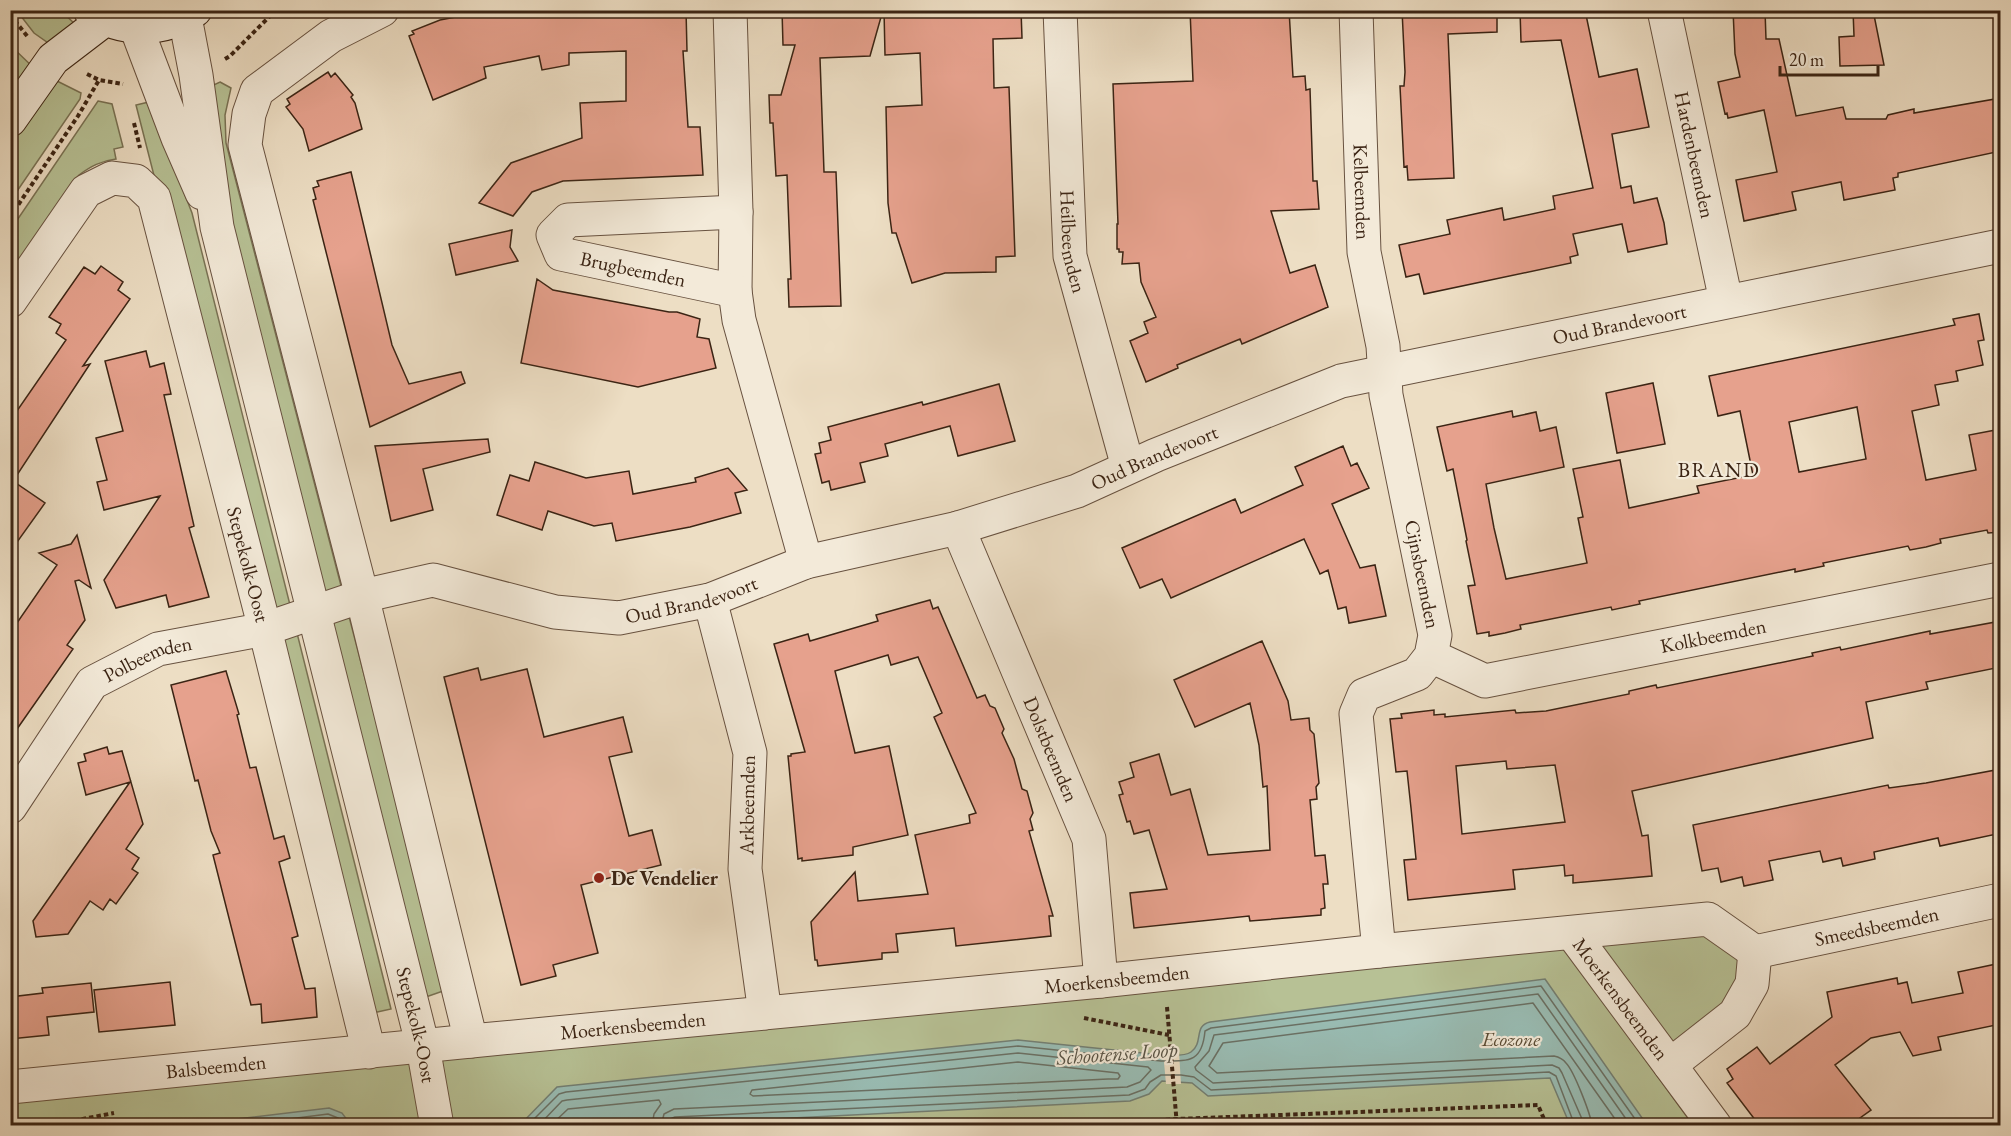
<svg xmlns="http://www.w3.org/2000/svg" width="2011" height="1136" font-family="'EB Garamond',serif">
<rect width="100%" height="100%" fill="#eddec4"/>
<filter id="stains"><feTurbulence type="fractalNoise" baseFrequency=".00333" numOctaves="4"/><feColorMatrix values="0 0 0 0 .2 0 0 0 0 .09 0 0 0 0 .02 0 0 0 .5 -.17"/></filter>
<radialGradient id="worn" r=".72"><stop offset=".6" stop-color="#630" stop-opacity="0"/><stop offset="1" stop-color="#630" stop-opacity=".3"/></radialGradient>
<!-- green -->
<path fill="#b7c195" stroke="#797254" stroke-width="1.5" d="M17,11H61L76,25L54,47L34,33Z
M11,46L36,70L11,100Z
M51,78L81,93L80,99L11,200V129Z
M220,82L231,88L225,115L226,143L446,990L423,998L228,224L205,89Z
M98,101L112,104L123,147L114,149L116,159C101,161 91,166 79,175L11,276V229Z
M149,102L192,213L391,1009L368,1014L136,105Z
M1704,931L1742,958L1740,980L1725,1006L1672,1048L1594,942Z
M1559,946L1567,952L1693,1125L11,1126L10,1098Z"/>
<!-- water -->
<path fill="#99bcb3" stroke="#737f73" stroke-width="1.5" d="M1545,979L1647,1125H1570L1550,1078L1208,1096L1192,1083L1162,1081L1149,1094L1130,1101L635,1126H519L557,1087L566,1086L1018,1040L1162,1055C1170,1055 1184,1057 1191,1052C1204,1043 1193,1026 1210,1022Z
M329,1108L342,1113L351,1125H186Z"/>
<!-- pier -->
<path fill="#eddec4" d="M1163,1052H1179L1181,1084H1166Z"/>
<g fill="none" stroke-linecap="round" stroke-linejoin="round">
<!-- shore -->
<path stroke="#6a7064" stroke-width="1.5" d="M1018,1062L1118,1073L1120,1076L1118,1079H1108L753,1096L750,1094L752,1090Z
M235,1126L328,1114L338,1118L345,1126
M527,1126L559,1094L566,1092L1018,1046L1161,1061C1189,1061 1202,1063 1205,1031L1211,1028L1541,986L1640,1126
M538,1126L562,1101L567,1100L1018,1053L1148,1067L1151,1070L1140,1082L1127,1087L674,1109L664,1114L661,1126
M550,1126L568,1109L659,1100L661,1104L654,1114L652,1126
M668,1126L670,1119L675,1117L1129,1095L1145,1089L1150,1082L1161,1075H1181L1194,1077L1211,1090L1549,1072L1556,1076L1575,1126
M1583,1126L1582,1119L1562,1073L1559,1068L1552,1065L1213,1083L1196,1070L1195,1067L1209,1051L1214,1035L1538,994L1631,1126
M1592,1126C1591,1115 1574,1071 1566,1063C1563,1059 1559,1057 1554,1056L1217,1073L1209,1066L1223,1043L1533,1003L1620,1126"/>
</g>
<!-- building -->
<path fill="#e6a18d" stroke="#3b2414" stroke-width="1.5" fill-rule="evenodd" d="M492,10H686L687,51H683L688,127H700L703,175L563,181L532,192L513,216L479,203L511,163L582,138L580,103L626,101V51L569,53V65L542,70L539,56L484,67L486,78L433,100L409,36L414,34L412,31L440,20Z
M782,10H883L870,56L820,58L824,172H836L841,306L789,307L788,279H791L787,175L776,176L773,123H770L769,95H781L795,45H783Z
M884,10H1021L1022,38L993,39L994,88L1009,87L1015,256L996,257V272L945,273L912,283L896,233H892L888,203L886,107L922,105L920,53L885,55Z
M1190,10H1289L1293,77L1305,76L1306,90L1310,89L1313,181H1317L1319,209L1271,211L1290,273L1315,265L1328,307L1242,344L1240,339L1177,365L1178,368L1146,382L1130,341L1148,333L1144,322L1156,317L1141,282L1139,263L1122,264L1123,252H1119V249H1117V224H1118L1113,84L1193,81Z
M1402,10H1497V32L1448,34L1454,178L1408,180L1407,166L1404,167L1400,86H1404L1405,72Z
M1520,10H1585L1599,77L1637,69L1649,127L1612,134L1621,188L1631,186L1634,203L1657,198L1664,223L1667,244L1628,252L1622,224L1573,234L1578,255L1570,257L1571,263L1424,294L1419,274L1406,277L1399,245L1450,234L1447,220L1502,208L1504,220L1555,209L1553,196L1593,188L1561,40L1521,42Z
M1733,10H1765L1766,39H1779L1796,116L1843,107L1846,119H1886L1888,115L1914,109V113L2001,98V151L1898,173V177L1893,178L1895,190L1844,200L1841,182L1792,192L1796,210L1744,221L1736,180L1777,172L1764,110L1728,118L1727,113L1725,114L1718,82L1740,77L1735,54Z
M1853,10H1873L1884,65L1840,66L1839,37L1854,36Z
M328,72L331,77L335,73L353,95L351,97L355,103L362,129L309,151L303,129L286,107L290,104L287,99Z
M351,172L392,345L409,384L461,372L465,383L370,427L313,200L316,199L313,188L319,186L317,181Z
M512,230L510,247L518,261L456,275L449,244Z
M101,266L123,282L118,290L130,299L83,366L90,364L13,481L45,503L10,552V421L66,340L56,333L61,324L49,317L84,267L95,274Z
M537,279L553,290L669,312H677L700,319L697,337L709,339L716,368L638,387L521,363Z
M1979,314L1984,340L1978,341L1983,365L1956,371L1958,381L1935,385L1939,405L1912,411L1926,480L1976,470L1969,435L2001,429V532L1988,533L1987,530L1940,539L1941,543L1926,547L1910,550L1908,546L1823,563L1824,566L1795,572V569L1639,601L1640,604L1612,610L1611,607L1531,623L1520,625L1521,629L1505,633L1489,636V632L1477,634L1468,586L1475,585L1466,541L1467,540L1453,469L1447,471L1437,427L1512,411L1513,417L1536,412L1540,431L1556,427L1564,467L1486,484L1494,528L1506,579L1587,563L1578,518L1583,517L1573,469L1620,460L1629,508L1699,493L1697,486L1753,475L1740,411L1718,416L1709,376L1955,325L1953,319ZM1857,407L1866,459L1799,472L1789,422Z
M146,351L150,367L164,363L171,394L164,395L194,526L189,528L209,597L169,607L166,595L116,608L104,580L160,496L104,510L97,482L107,480L96,438L123,431L105,361Z
M1653,383L1665,444L1617,453L1606,393Z
M999,384L1015,441L958,456L950,426L885,444L888,456L860,463L865,482L831,490L829,481L822,483L815,454L821,453L819,443L831,440L828,427L922,402L923,405Z
M488,439L490,452L423,469L433,510L391,521L375,446Z
M1343,446L1351,466L1357,463L1369,488L1332,504L1360,568L1375,565L1386,616L1349,623L1346,607L1338,609L1328,570L1320,574L1304,539L1171,598L1162,579L1140,588L1122,548L1235,499L1241,513L1303,485L1295,467Z
M535,462L586,478L629,471L633,494L696,482L695,478L728,468L747,490L735,493L741,513L690,527L616,541L612,523L594,526L548,511L542,530L497,515L510,475L529,481Z
M77,535L91,588L79,580L75,581L85,620L67,645L73,649L10,739V633L57,565L39,553L71,544Z
M930,600L933,609L938,607L977,698L985,695L990,706L995,708L1004,729L1002,733L1014,759L1022,789L1027,791L1033,813L1030,819L1033,830L1029,831L1053,916H1049L1051,936L956,946L954,928L896,934L898,952L882,953V959L818,966L817,960H815L811,922L855,872L858,901L928,894L915,835L970,823L969,815L976,813L934,717L942,713L918,657L891,665L888,655L835,671L855,753L889,746L908,835L853,847V855L802,861V858L798,859L788,756H791V754L805,752L774,644L808,634L810,641L878,621L876,615Z
M2001,621V667L1926,682L1928,689L1866,702L1873,738L1632,791L1642,836L1648,835L1652,876L1573,883V875L1565,876L1564,865L1513,870L1515,889L1408,900L1404,860L1416,859L1411,808L1407,771L1396,772L1390,719L1402,718L1401,714L1434,710V715L1445,714V717L1515,710L1516,713L1546,711L1629,694V691L1656,685L1657,688L1813,656L1812,653L1840,647L1841,650L1930,631V634ZM1506,761L1507,769L1555,765L1565,822L1462,834L1456,766Z
M1262,641L1288,701L1291,720L1309,718L1310,730L1314,734L1319,783L1316,787L1317,799L1310,800L1315,856L1325,855L1328,884H1323L1325,908L1321,909V915L1250,921L1249,916L1134,928L1130,893L1167,889L1149,830L1134,834L1130,821L1127,822L1119,795L1123,794L1119,782L1134,777L1130,763L1159,754L1171,795L1190,789L1208,855L1270,850L1267,786L1263,787L1259,745L1250,703L1195,727L1174,680Z
M478,668L481,680L527,669L544,737L623,717L632,752L609,757L629,836L652,830L661,865L581,885L598,953L553,965L556,976L521,985L444,677Z
M226,671L239,714L237,715L250,768L256,767L274,839L284,836L290,858L279,862L298,936L292,938L305,989L315,988L317,1017L262,1023L261,1004L251,1005L213,855L220,853L211,831L198,780L195,781L171,685Z
M107,747L109,754L122,751L143,824L126,849L139,858L132,869L138,873L116,904L110,899L103,910L90,901L68,934L36,937L33,921L130,782L86,795L78,763L86,761L84,754Z
M2001,769V828L1996,829L1997,834L1940,846L1938,838L1874,852L1875,859L1843,866L1841,858L1823,862L1820,851L1769,861L1773,880L1744,886L1742,877L1721,882L1718,868L1702,871L1693,825L1888,785L1889,788L1926,783Z
M2001,963V1024L1938,1037L1941,1050L1913,1056L1900,1032L1871,1038L1835,1065L1871,1110L1850,1125H1759L1727,1083L1733,1079L1727,1069L1757,1047L1770,1064L1832,1017L1827,992L1897,978L1898,984L1907,982L1912,1003L1963,993L1958,972Z
M170,982L175,1025L99,1032L94,990Z
M91,983L94,1012L47,1017L49,1035L10,1039V997L43,993L42,988Z"/>
<g fill="none" stroke-linecap="round" stroke-linejoin="round">
<!-- street casing -->
<g stroke="#685240" stroke-width="35">
<g id="street">
<path d="M382,10L331,36L257,91L249,114L245,145L362,596L471,1041"/>
<path d="M730,10L736,212L735,291L739,320L806,562"/>
<path id="s1" d="M1060,10L1070,256L1128,467"/>
<path id="s2" d="M1356,10L1364,252L1383,346L1386,395L1435,635L1431,656L1417,674L1364,695L1356,714L1379,951"/>
<path id="s3" d="M1664,10L1726,301"/>
<path id="s4" d="M185,17L196,75L217,227L423,1047L437,1126"/>
<path d="M136,27L178,138L202,193"/>
<path d="M735,291L561,254L553,235L568,220L736,212"/>
<path id="s5" d="M10,301L86,191L112,178L136,181L154,198L265,629L369,1052"/>
<path id="s6" d="M958,528L1089,839L1101,981"/>
<path d="M710,600L750,753L745,869L765,1013"/>
<path id="s7" d="M1431,656L1485,681L2000,579"/>
<path id="s8" d="M10,807L92,683L158,649L265,629L362,596L433,580L555,612L619,618L710,600L806,562L958,528L1077,491L1156,455L1341,381L2000,246"/>
<path id="s9" d="M1572,933L1715,1126"/>
<path d="M1670,1065L1735,1014L1752,984L1755,952"/>
<path id="s10" d="M10,1087L471,1041L1101,981L1379,951L1708,919L1755,952L2000,900"/>
</g>
</g>
<!-- secondary casing -->
<g stroke="#3b2414" stroke-width="35">
<path id="secondary" d="M90,10C122,32 163,32 195,10
M10,120L53,59L104,20"/>
</g>
<!-- path -->
<path stroke="#3b2414" stroke-width="4" stroke-dasharray="4.5 3" stroke-linecap="butt" d="M10,15L28,37
M225,59L230,56L270,16L272,10
M87,74L99,80L123,84
M134,123L140,148
M10,217L78,116L99,80
M1167,1007L1177,1126
M1084,1018L1169,1035
M67,1122L114,1113
M1076,1126L1177,1119L1538,1105L1547,1126"/>
<!-- street -->
<use href="#street" stroke="#f3ead9" stroke-width="33"/>
<!-- secondary -->
<use href="#secondary" stroke="#f3ead9" stroke-width="33"/>
</g>
<!-- markers -->
<circle fill="#8f2418" stroke="#f3ead9" stroke-width="2" cx="599" cy="878" r="6"/>
<g text-anchor="middle" dominant-baseline="central" stroke-width="4.5" stroke-linejoin="round" paint-order="stroke">
<!-- street labels -->
<g font-size="20" fill="#3b2414" stroke="#f3ead9">
<text stroke="none"><textPath href="#s3" startOffset="148">Hardenbeemden</textPath></text>
<text stroke="none"><textPath href="#s2" startOffset="182">Kelbeemden</textPath></text>
<text stroke="none"><textPath href="#s1" startOffset="232">Heilbeemden</textPath></text>
<text transform="translate(633 269) rotate(12)">Brugbeemden</text>
<text stroke="none"><textPath href="#s8" startOffset="1744">Oud Brandevoort</textPath></text>
<text stroke="none"><textPath href="#s8" startOffset="1258">Oud Brandevoort</textPath></text>
<text stroke="none"><textPath href="#s5" startOffset="590">Stepekolk-Oost</textPath></text>
<text stroke="none"><textPath href="#s2" startOffset="570">Cijnsbeemden</textPath></text>
<text stroke="none"><textPath href="#s8" startOffset="772">Oud Brandevoort</textPath></text>
<text stroke="none"><textPath href="#s7" startOffset="292">Kolkbeemden</textPath></text>
<text stroke="none"><textPath href="#s8" startOffset="210">Polbeemden</textPath></text>
<text stroke="none"><textPath href="#s6" startOffset="240">Dolstbeemden</textPath></text>
<text transform="translate(747 805) rotate(-89)">Arkbeemden</text>
<text stroke="none"><textPath href="#s10" startOffset="1888">Smeedsbeemden</textPath></text>
<text stroke="none"><textPath href="#s10" startOffset="1112">Moerkensbeemden</textPath></text>
<text stroke="none"><textPath href="#s9" startOffset="82">Moerkensbeemden</textPath></text>
<text stroke="none"><textPath href="#s4" startOffset="1035">Stepekolk-Oost</textPath></text>
<text stroke="none"><textPath href="#s10" startOffset="626">Moerkensbeemden</textPath></text>
<text stroke="none"><textPath href="#s10" startOffset="207">Balsbeemden</textPath></text>
</g>
<!-- poi labels -->
<g font-size="20" font-weight="bold" fill="#3b2414" stroke="#f3ead9" text-anchor="start">
<text x="611" y="878">De Vendelier</text>
</g>
<!-- park labels -->
<g font-size="20" font-style="italic" fill="#5a4b34" stroke="#f3ead9">
<text x="1511" y="1039">Ecozone</text>
</g>
<!-- neighbourhood labels -->
<g font-size="21" letter-spacing="1.5" fill="#3b2414" stroke="#f3ead9">
<text x="1719" y="469">BRAND</text>
</g>
<!-- water labels -->
<g font-size="21" font-style="italic" fill="#575244" stroke="#f3ead9">
<text transform="translate(1117 1053) rotate(-4)">Schootense Loop</text>
</g>
</g>
<!-- margin -->
<rect width="2011" height="1136" fill="none" stroke="#eddec4" stroke-width="36"/>
<rect x="12" y="12" width="1987" height="1112" fill="none" stroke="#3b2414" stroke-width="3"/>
<rect x="18" y="18" width="1975" height="1100" fill="none" stroke="#3b2414" stroke-width="1.5"/>
<!-- scale -->
<path d="M1780 66v9h98v-9" fill="none" stroke="#3b2414" stroke-width="3"/>
<text x="1789" y="66" font-size="18" fill="#3b2414" stroke="#f3ead9" stroke-width="4.5" paint-order="stroke">20 m</text>
<rect width="100%" height="100%" filter="url(#stains)"/>
<rect width="100%" height="100%" fill="url(#worn)"/>
</svg>
